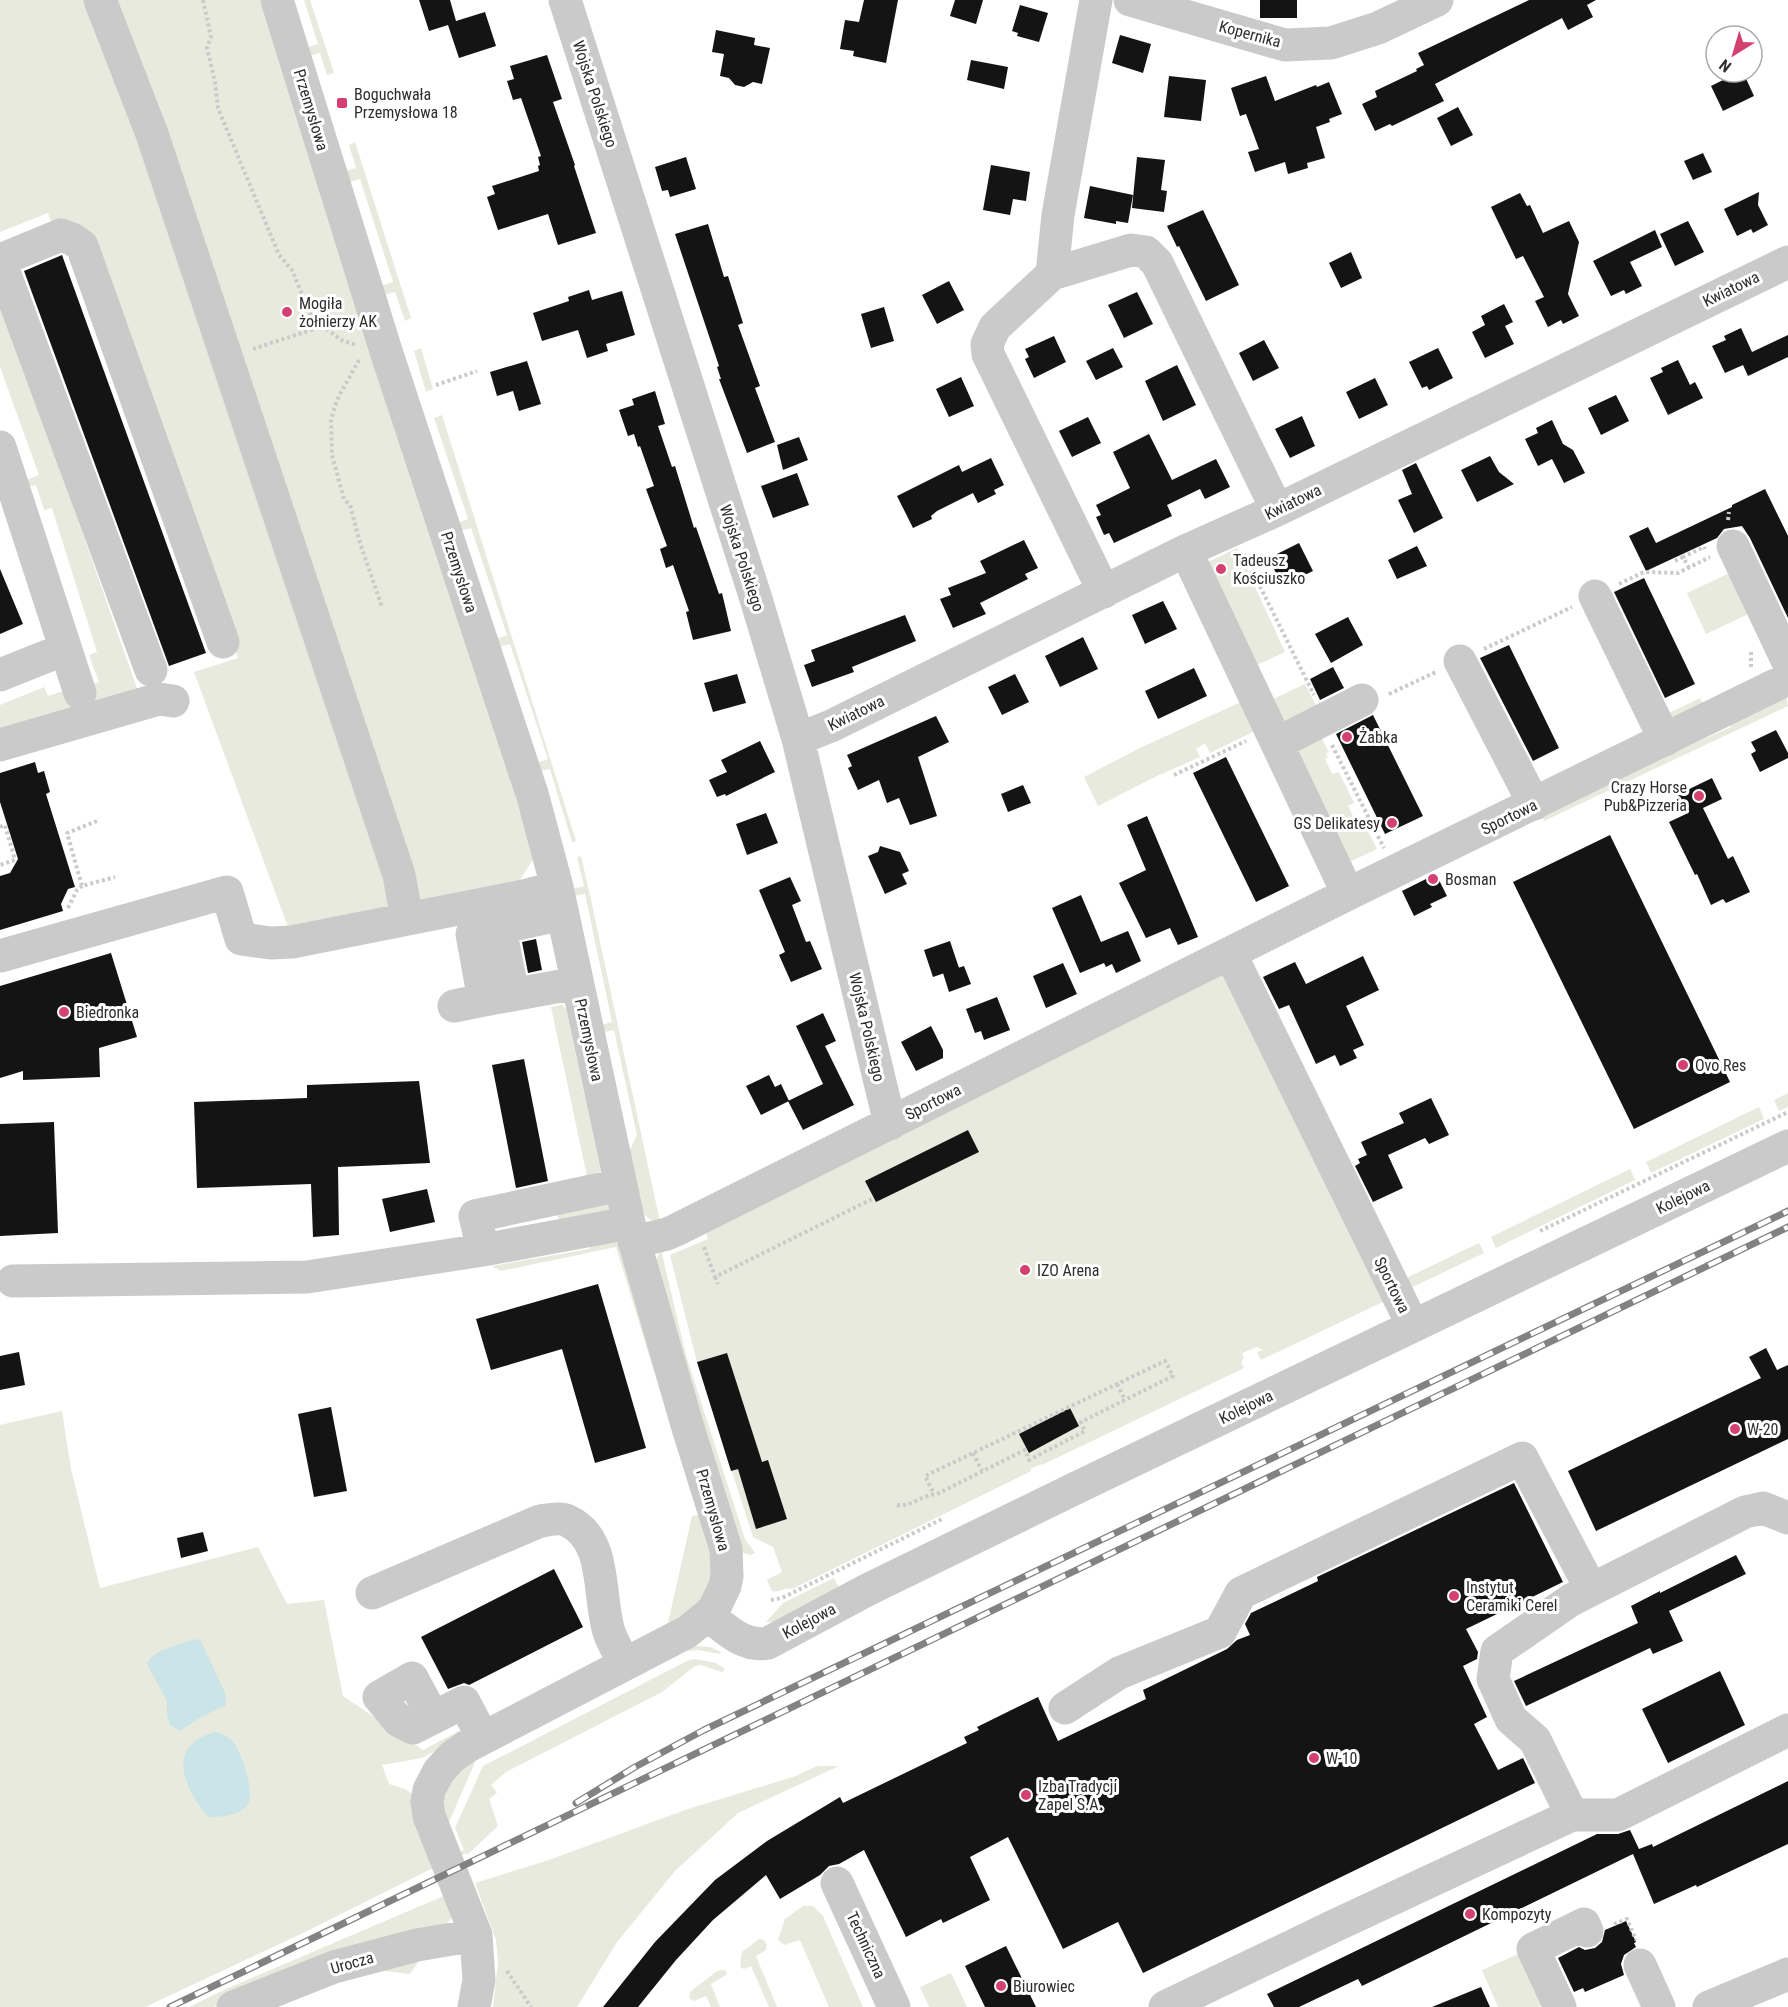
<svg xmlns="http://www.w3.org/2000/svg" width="1788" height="2007" font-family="'Roboto Condensed',sans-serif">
<rect width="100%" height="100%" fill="#fff"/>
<!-- green -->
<path fill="#e7eadc" d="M0,0H260L370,351L508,772L534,858L520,880L288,927L194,672L238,658L90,232L77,223L52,224L48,213L0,232Z
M304,0H310L334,73L327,75L320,53L309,56L308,47L318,44Z
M355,142L411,318L405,321L395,292L384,295L381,286L393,282L360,179L350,182L346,171L356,168L349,145Z
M0,298L139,694L95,708L87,686L99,682L89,655L97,652L52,508L44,510L36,485L25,487L24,481L39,475L0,367Z
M421,348L433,389L426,392L414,351Z
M442,415L576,841L572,842L550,769L540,771L537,763L548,759L510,644L499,647L497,639L507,635L471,528L460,531L457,523L468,519L434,418Z
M1237,548L1285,652L1250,668L1206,563Z
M1736,570L1755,611L1706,634L1687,593Z
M1305,684L1320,714L1284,724L1271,700Z
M44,687L48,696L67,690L74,713L0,735V705Z
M1786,694L1788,706L1544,821L1541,812L1731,727L1729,720Z
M1700,698L1705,708L1672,725L1667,714Z
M1241,702L1255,731L1210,753L1205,743L1196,749L1200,757L1157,776L1098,806L1084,777L1142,747Z
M1318,731L1329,752L1326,754L1328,757L1325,759L1332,774L1339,772L1354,803L1348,806L1357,824L1363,822L1377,849L1345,864L1296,752Z
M581,856L591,900L660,1222L651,1220L645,1215L639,1206L628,1154L637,1135L614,1030L604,1032L601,1025L612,1022L585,894L574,896L572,889L584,886L577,857Z
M1230,971L1389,1299L1261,1360L1257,1352L1263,1350L1257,1347L1242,1353L1244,1358L1241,1362L1244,1368L1042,1465L1041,1464L1030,1469L1031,1471L792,1589C784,1587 780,1593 772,1591L767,1580L782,1572L773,1547L753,1537L697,1362L670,1255L708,1239L706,1232Z
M562,1005L566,1009L601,1172L588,1181L551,1007Z
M1788,1093V1107L1779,1111L1774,1100Z
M1759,1107L1764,1119L1651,1173L1646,1162Z
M1630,1169L1635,1180L1496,1248L1491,1237Z
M608,1201L610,1208L608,1211L560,1225L557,1214Z
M595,1239L616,1241L621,1244L715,1561L707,1592L689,1613L636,1644L633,1641L668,1623L692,1516L698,1515L616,1247L501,1271L492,1266L589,1249Z
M1479,1243L1484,1253L1402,1292L1398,1282Z
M661,1250L686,1355L745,1539L755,1553L751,1555L743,1553L740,1549L655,1262Z
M62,1411L71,1469L100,1588L258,1547L287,1604L324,1600L343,1696L423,1750L461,1730L439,1749L422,1758L382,1765L389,1784L405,1789L414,1795L435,1867L305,1932L145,2007H0V1425Z
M834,1578L839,1588L776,1622H766L783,1603Z
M693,1646L710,1647L721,1652L719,1654L699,1650L686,1651L476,1760L445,1831L443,1799L446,1791L462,1765Z
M695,1659L716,1663L725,1669L722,1672L701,1665L695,1666L662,1692L506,1772L491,1785L497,1793L489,1799L498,1826L467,1855L466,1853L461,1856L459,1852L464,1850L455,1828L483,1766L689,1660Z
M817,1766H839L738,1813L675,1871L617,1942L577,2007H493L498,1963L496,1940L475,1883L546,1861L688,1809L796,1776Z
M446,1895L454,1914L447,1924L253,1990L214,2007H189L226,1989Z
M803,1906H813L823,1916L863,2007H829L800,1940L784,1945L778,1940L785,1919Z
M759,1939L764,1940L767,1945L766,1950L756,1956L777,2007H769L751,1966L744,1969L740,1967L742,1952Z
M1525,1951L1548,2003L1538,2007H1498L1482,1970Z
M423,1955L410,1974L367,1969Z
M724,1970L727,1972L726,1975L711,1984L720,2007H711L706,1996L694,2001L689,1998L690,1992L717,1971Z
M951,1973L967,2007H929L920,1987Z"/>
<!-- water -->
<path fill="#cae4e8" d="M195,1639L201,1641L225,1693L226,1705L201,1717L180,1731L170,1725L167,1716V1701L147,1664C151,1650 182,1644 195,1639Z
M215,1732C223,1734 229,1736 234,1743C242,1754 256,1795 247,1805C238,1816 222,1817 208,1817C185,1789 164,1746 215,1732Z"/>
<!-- building -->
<path fill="#141414" d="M419,0H450L456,21L485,12L496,46L459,58L448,25L429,31Z
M864,0H898L886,63L853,56L854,51L840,49L845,20L859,22Z
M955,0H983L976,24L950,16Z
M1260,0H1297V18H1260Z
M1529,0H1596L1587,5L1593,17L1568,30L1562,18L1435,84L1444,101L1392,126L1390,124L1375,131L1362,104L1377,97L1375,91L1417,71L1416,69L1424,65L1418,53Z
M1020,5L1048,13L1039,42L1017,36L1018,33L1012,31Z
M716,30L755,38L754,45L770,48L762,84L753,82L744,87L735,85L729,78L720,76L724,54L712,52Z
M1120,35L1151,44L1143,73L1112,63Z
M547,55L562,99L553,102L575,165L574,166L596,233L558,245L548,214L498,230L487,197L495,194L492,186L539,171L538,166L540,165L538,157L541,156L521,98L513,100L507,81L514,79L510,66Z
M971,60L1008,67L1004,89L967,80Z
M1739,72H1743L1754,96L1723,111L1711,86Z
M1169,76L1206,80L1201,121L1164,117Z
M1266,76L1275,101L1316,85L1317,87L1329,82L1342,114L1329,119L1330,122L1316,127L1325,158L1307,163L1308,168L1288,174L1285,162L1255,172L1248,152L1259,149L1246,114L1240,116L1231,88Z
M1458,107L1473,135L1451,146L1437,118Z
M1703,153L1712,172L1693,180L1684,161Z
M686,157L696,189L670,197L668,190L662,191L655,167Z
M1137,157L1165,160L1161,190L1167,191L1164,212L1132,208Z
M991,165L1030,172L1026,201L1013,199L1010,215L983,210Z
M1090,186L1133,195L1128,223L1116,221V224L1084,218Z
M1759,192L1758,205L1768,225L1753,233L1751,229L1737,236L1724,209Z
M1520,193L1527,206L1530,205L1543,233L1569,221L1579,242L1568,294L1579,316L1563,324L1561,320L1548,327L1535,301L1544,297L1523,256L1516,259L1491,207Z
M1203,210L1239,285L1206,301L1179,246L1177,247L1167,226Z
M1688,221L1704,252L1675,266L1660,234Z
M708,224L724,277L728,276L743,323L738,325L760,386L755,388L775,442L747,453L719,379H721L717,367L719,366L675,234Z
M1655,230L1662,247L1630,262L1642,286L1626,294L1624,290L1611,296L1593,261Z
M1351,252L1362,278L1341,288L1329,263Z
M62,255L206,653L169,666L24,271Z
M949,281L964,310L937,324L922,295Z
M589,290L592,300L622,291L635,335L606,344L608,351L587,358L578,330L542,341L533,313L569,301L568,297Z
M1137,292L1153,324L1124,338L1108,305Z
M1504,304L1513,322L1505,326L1514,344L1485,358L1472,332L1485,325L1481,316Z
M884,307L894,341L871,348L861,314Z
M1741,328L1752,352L1788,335V357L1748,376L1743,365L1725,373L1712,346L1726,340L1724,336Z
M1054,336L1066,362L1034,378L1025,359L1029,357L1025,349Z
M1264,340L1279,368L1253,381L1239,353Z
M1113,348L1123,367L1096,380L1086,361Z
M1438,348L1453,378L1429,390L1427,386L1422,388L1409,362Z
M1678,360L1690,385L1695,382L1703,398L1668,415L1650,378L1663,372L1661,368Z
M527,361L541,404L519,411L513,391L497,396L490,372Z
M1177,365L1196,405L1163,421L1145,381Z
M961,377L974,406L949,417L936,389Z
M1375,378L1388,405L1359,419L1346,392Z
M655,391L665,424L658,426L672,467L675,466L694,528L696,527L719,594L722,593L731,631L693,640L686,612L689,611L673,565L666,568L660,549L667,546L646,489L654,486L640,446L638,447L634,434L628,436L619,410L634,405L632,399Z
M1616,395L1629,421L1601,435L1588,408Z
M1302,416L1315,446L1290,458L1275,429Z
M1088,417L1101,443L1072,457L1059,431Z
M1552,420L1563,444L1573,450L1585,473L1564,483L1552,459L1538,466L1525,439L1538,433L1536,428Z
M1149,434L1172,480L1216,459L1230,487L1205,499L1200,489L1167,505L1172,516L1114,543L1109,533L1104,535L1096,517L1101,515L1096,505L1130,488L1113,452Z
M799,437L808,460L783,470L777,445Z
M1490,456L1499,472L1514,484L1477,502L1461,470Z
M991,458L1004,485L994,490L996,494L978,503L973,493L937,511L931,516L932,519L913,528L897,496L959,465L962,472Z
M1416,463L1443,518L1414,533L1398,500L1412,494L1402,470Z
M797,473L809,505L773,518L761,486Z
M1765,489L1788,536V618L1750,538L1742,526L1724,529L1717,538L1646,571L1629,536L1648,527L1656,543L1732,507V505Z
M1024,540L1038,568L1025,574L1028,579L980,603L986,614L953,628L940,599L951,595L948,588L986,573L980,561Z
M1299,543L1313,571L1282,586L1269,558Z
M1417,546L1427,566L1397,579L1388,560Z
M0,569L23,624L0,634Z
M1644,578L1695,684L1665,698L1614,592Z
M1163,601L1177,629L1145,644L1132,615Z
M905,615L916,641L852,667L854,672L812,687L804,665L815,661L811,650Z
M1348,617L1363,645L1331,663L1315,634Z
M1083,637L1098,669L1060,687L1045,656Z
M1509,645L1559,748L1533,761L1480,658Z
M1333,667L1344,688L1320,700L1310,679Z
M1194,668L1207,696L1158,719L1145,691Z
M737,674L746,703L713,712L704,683Z
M1015,674L1029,702L1002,715L988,687Z
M1373,715L1423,816L1385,834L1336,734Z
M936,716L949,742L918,757L937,816L910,825L899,798L887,803L879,780L858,790L848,768L852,766L847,755Z
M1776,730L1788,753V758L1760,772L1751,754L1756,751L1751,742Z
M760,741L775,772L726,796L725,794L717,797L709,780L727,772L721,760Z
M1226,757L1289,886L1256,902L1193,773Z
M35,762L38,773L44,771L50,792L46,794L75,887L68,889L61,904L63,911L0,930V876L10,873L18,859L0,802V773Z
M1712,778L1722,799L1703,808L1728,859L1733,856L1750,892L1726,903L1723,899L1711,905L1697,874L1695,875L1669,822L1686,814L1677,795Z
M1023,785L1031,803L1008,812L1001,794Z
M766,813L778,843L747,855L736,824Z
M1147,816L1198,937L1178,945L1170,928L1146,938L1119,883L1146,870L1127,825Z
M1610,835L1730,1082L1634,1129L1513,882Z
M880,846L900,852L909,871L902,874L907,884L885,894L868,856L878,852Z
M1436,874L1447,896L1430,904L1432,907L1414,916L1402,891Z
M790,877L801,901L792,905L806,942L810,941L822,969L791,982L779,955L785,952L759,890Z
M1081,895L1101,942L1128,931L1141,961L1116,973L1112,964L1106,967L1104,963L1080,973L1052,908Z
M536,939L542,970L528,973L522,942Z
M950,941L959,968L933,977L924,950Z
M111,953L137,1037L99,1048L100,1077L23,1080V1071L0,1078V986Z
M1363,956L1379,990L1346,1006L1364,1045L1353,1050L1357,1058L1340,1066L1335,1055L1316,1064L1289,1005L1279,1009L1263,977L1295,962L1306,984Z
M1063,963L1077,994L1046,1008L1033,976Z
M964,966L971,984L949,992L943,973Z
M997,997L1010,1030L984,1040L981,1031L975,1033L966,1009Z
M823,1013L836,1041L825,1046L854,1105L803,1130L788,1101L823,1084L796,1026Z
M931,1026L943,1050V1058L916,1071L901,1042Z
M524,1059L548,1181L516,1188L492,1065Z
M769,1075L775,1087L781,1084L789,1101L761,1115L746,1086Z
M419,1081L430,1163L338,1167L339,1235L313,1237L311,1184L197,1188L194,1102L307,1098V1085Z
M1431,1098L1449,1135L1429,1144L1425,1138L1388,1155L1403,1188L1373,1202L1355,1166L1360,1163L1358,1159L1367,1155L1361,1142L1404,1123L1399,1113Z
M54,1122L58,1233L0,1236V1124Z
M968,1130L979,1152L876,1202L865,1181Z
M427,1189L435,1222L390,1232L382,1199Z
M598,1284L646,1448L595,1463L562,1349L491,1370L476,1319Z
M1766,1348L1777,1370L1788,1365V1439L1596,1531L1568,1471L1761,1378L1749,1357Z
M19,1352L25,1385L0,1390V1356Z
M727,1353L762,1462L768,1460L787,1519L756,1529L738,1469L731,1471L697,1362Z
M331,1407L347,1491L314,1497L298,1414Z
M1070,1408L1079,1426L1029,1453L1019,1434Z
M1514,1483L1563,1582L1466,1629L1478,1652L1477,1659L1463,1666L1487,1717L1474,1724L1498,1770L1523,1758L1535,1783L1143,1973L1118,1922L1063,1949L1008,1837L970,1857L990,1900L943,1923L941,1919L906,1937L864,1850L839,1864L829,1866L820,1875L780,1899L766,1875L713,1920L676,1960L638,2007H603L655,1942L715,1880L767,1841L840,1797L843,1803L967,1743L964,1737L979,1730L977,1727L1038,1697L1058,1741L1146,1699L1143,1690L1227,1649L1237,1640L1250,1635L1245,1624L1251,1613L1318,1581L1317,1577Z
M203,1532L208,1551L181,1558L177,1538Z
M1736,1555L1746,1574L1669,1611L1683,1641L1653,1654L1650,1648L1526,1706L1514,1681L1638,1623L1631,1606L1660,1591V1593Z
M554,1569L583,1627L469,1685L464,1683L448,1689L421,1637Z
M1720,1671L1745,1725L1668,1763L1642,1709Z
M1788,1781V1844L1697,1887L1696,1885L1654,1904L1633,1854L1362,1986L1358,1979L1299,2007H1274L1267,1994L1597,1834H1618L1630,1830L1639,1849L1652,1844L1653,1847Z
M1626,1921L1636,1942L1634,1943L1636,1947L1624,1955L1621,1964L1624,1975L1585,1992L1583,1988L1574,1992L1558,1958L1579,1947L1585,1950L1595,1948L1602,1942L1605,1930Z
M1006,1946L1036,2007H985L965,1966Z
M1481,1987L1490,2007H1432Z"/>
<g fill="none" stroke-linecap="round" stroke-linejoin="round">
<!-- path -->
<path stroke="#cacaca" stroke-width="4" stroke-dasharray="3 3" stroke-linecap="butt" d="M203,0L211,37L207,48L215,82L218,108L279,255L292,270L316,328
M253,349L323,326L341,340L356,345
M359,360L340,394L335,406L331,420L332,455L344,499L350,505L360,543L382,607
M436,385L477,371
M1728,520L1729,512
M1244,554L1314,695
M1675,561L1683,557
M1689,568L1683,557L1704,547L1705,549
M1619,584L1644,572L1678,573L1710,557
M1484,649L1572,607
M1751,667V651
M1389,694L1436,672
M1332,745L1384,848
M1174,775L1246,741
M97,821L67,833L82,886L115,877
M0,827L5,825L15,860L0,865
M68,908L77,890L82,886
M1540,1231L1788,1112
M704,1247L715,1277L874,1198
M715,1277L718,1284
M1117,1384L1125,1400
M973,1453L982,1471
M897,1505C911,1507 922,1495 937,1494L1025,1450L1029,1460L1085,1431L1081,1422L1173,1376L1165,1361L925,1476L934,1494
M771,1600L782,1598L944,1518
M1614,1924L1627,1919L1636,1940
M507,1971L531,2007"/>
<!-- minor -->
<path stroke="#cacaca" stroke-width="33" d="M100,0L152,134L399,875L407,919
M277,0L386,351L533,797L557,887L629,1223L688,1428L726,1549L727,1576L725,1586L714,1609L708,1615L687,1632L466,1747L452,1757L439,1771L429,1790L427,1802L429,1816L476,1935L479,1980L474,2007
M565,0L756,599L798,739L890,1124
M1130,0L1285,45L1331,43L1378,28L1437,0
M0,260L61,235L72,239L82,246L223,642
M0,261L151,670
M1052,274L1058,215L1096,0
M0,447L80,693
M1733,546L1788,662
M1186,551L1348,894
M1104,592L988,354L987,344L995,327L1052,274L1131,250L1146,252L1157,263L1277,510
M1595,596L1665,740
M1460,661L1534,804
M0,675L65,649
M798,739L831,726L1183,552L1277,510L1788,262
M1278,743L1362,700
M0,745L159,699L173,701
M563,914L472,934L484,1000L577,983
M500,928L513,995
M1230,953L1413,1326
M0,956L227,892L241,939L271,943L292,942L528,895L557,887
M454,1006L484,1000
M634,1242L667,1234L676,1230L1348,894L1788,679
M483,1250L475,1216L620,1185
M13,1281L307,1277L483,1250L629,1223
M372,1593L540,1521C548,1520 561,1517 568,1521C609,1540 597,1599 610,1635C614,1645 620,1655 625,1664
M708,1615C726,1629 744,1648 768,1643L867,1590L1076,1488L1788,1146
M1065,1708L1119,1673L1220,1632L1241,1593L1522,1458L1591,1589
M433,1717L412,1678L379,1697L399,1721L413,1728L464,1702L483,1738
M1572,1815L1535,1740L1511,1719L1493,1679L1497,1651L1571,1600L1745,1512L1763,1508L1788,1518
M837,1883L894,2007
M1640,1965L1659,2007
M233,2007L334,1967L417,1945L476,1935
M1165,2007L1334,1926L1572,1815H1618L1788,1730
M1560,2007L1533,1949L1584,1924L1587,1931
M1709,2007L1788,1974"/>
<!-- rail casing -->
<g stroke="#828282" stroke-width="7">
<path id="rail" d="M576,1803L635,1767L704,1730L1788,1211
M170,2007L1788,1227"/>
</g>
<!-- rail -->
<use href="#rail" stroke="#fff" stroke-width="4.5" stroke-dasharray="14" stroke-linecap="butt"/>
</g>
<!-- markers -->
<g fill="#d44070" stroke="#fff" stroke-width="2">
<rect x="336" y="97" width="12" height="12" rx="3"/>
<circle cx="287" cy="312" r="6"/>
<circle cx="1221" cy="569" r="6"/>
<circle cx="1347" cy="737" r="6"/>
<circle cx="1699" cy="796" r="6"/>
<circle cx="1392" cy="823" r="6"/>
<circle cx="1433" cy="879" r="6"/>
<circle cx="64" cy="1012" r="6"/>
<circle cx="1683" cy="1065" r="6"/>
<circle cx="1025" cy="1270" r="6"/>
<circle cx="1735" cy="1429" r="6"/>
<circle cx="1454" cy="1596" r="6"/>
<circle cx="1314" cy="1758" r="6"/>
<circle cx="1026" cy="1795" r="6"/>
<circle cx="1470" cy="1914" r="6"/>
<circle cx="1001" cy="1986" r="6"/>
</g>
<g text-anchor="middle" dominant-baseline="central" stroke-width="6" stroke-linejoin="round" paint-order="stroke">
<!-- street labels -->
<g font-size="16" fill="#2d2d2d" stroke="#fff">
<text transform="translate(1250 34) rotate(15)">Kopernika</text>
<text transform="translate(595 94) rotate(72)">Wojska Polskiego</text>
<text transform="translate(311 110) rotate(73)">Przemysłowa</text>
<text transform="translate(1731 289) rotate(-26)">Kwiatowa</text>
<text transform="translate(1293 502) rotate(-26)">Kwiatowa</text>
<text transform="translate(742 558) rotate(72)">Wojska Polskiego</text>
<text transform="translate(459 572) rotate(72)">Przemysłowa</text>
<text transform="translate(856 713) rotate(-26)">Kwiatowa</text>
<text transform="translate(1509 817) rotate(-26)">Sportowa</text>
<text transform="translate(867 1027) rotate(77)">Wojska Polskiego</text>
<text transform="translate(589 1040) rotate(78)">Przemysłowa</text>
<text transform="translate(933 1102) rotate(-27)">Sportowa</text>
<text transform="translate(1683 1197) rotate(-26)">Kolejowa</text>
<text transform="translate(1392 1285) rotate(64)">Sportowa</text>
<text transform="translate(1246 1407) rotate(-26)">Kolejowa</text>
<text transform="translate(713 1510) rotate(74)">Przemysłowa</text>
<text transform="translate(809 1621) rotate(-28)">Kolejowa</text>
<text transform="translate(866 1945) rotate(65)">Techniczna</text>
<text transform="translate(352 1963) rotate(-16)">Urocza</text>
</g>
<!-- poi labels -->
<g font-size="16" fill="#2d2d2d" stroke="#fff" text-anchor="start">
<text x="354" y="94">Boguchwała<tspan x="354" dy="18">Przemysłowa 18</tspan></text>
<text x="299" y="303">Mogiła<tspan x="299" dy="18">żołnierzy AK</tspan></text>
<text x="1233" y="560">Tadeusz<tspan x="1233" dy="18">Kościuszko</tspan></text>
<text x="1359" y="737">Żabka</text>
<text x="1687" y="787" text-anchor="end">Crazy Horse<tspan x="1687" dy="18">Pub&amp;Pizzeria</tspan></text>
<text x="1380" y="823" text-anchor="end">GS Delikatesy</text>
<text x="1445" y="879">Bosman</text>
<text x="76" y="1012">Biedronka</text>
<text x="1695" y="1065">Ovo Res</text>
<text x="1037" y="1270">IZO Arena</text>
<text x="1747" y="1429">W-20</text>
<text x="1466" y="1587">Instytut<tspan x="1466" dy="18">Ceramiki Cerel</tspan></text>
<text x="1326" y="1758">W-10</text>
<text x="1038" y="1786">Izba Tradycji<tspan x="1038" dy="18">Zapel S.A.</tspan></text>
<text x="1482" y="1914">Kompozyty</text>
<text x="1013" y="1986">Biurowiec</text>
</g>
</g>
<!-- north arrow -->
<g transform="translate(1734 54) rotate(217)"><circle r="28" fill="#ffffff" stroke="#ababab" stroke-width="1.5"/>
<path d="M0-4.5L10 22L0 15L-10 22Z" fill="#d44070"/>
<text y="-9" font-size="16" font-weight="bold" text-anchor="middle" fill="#2d2d2d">N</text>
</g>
</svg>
